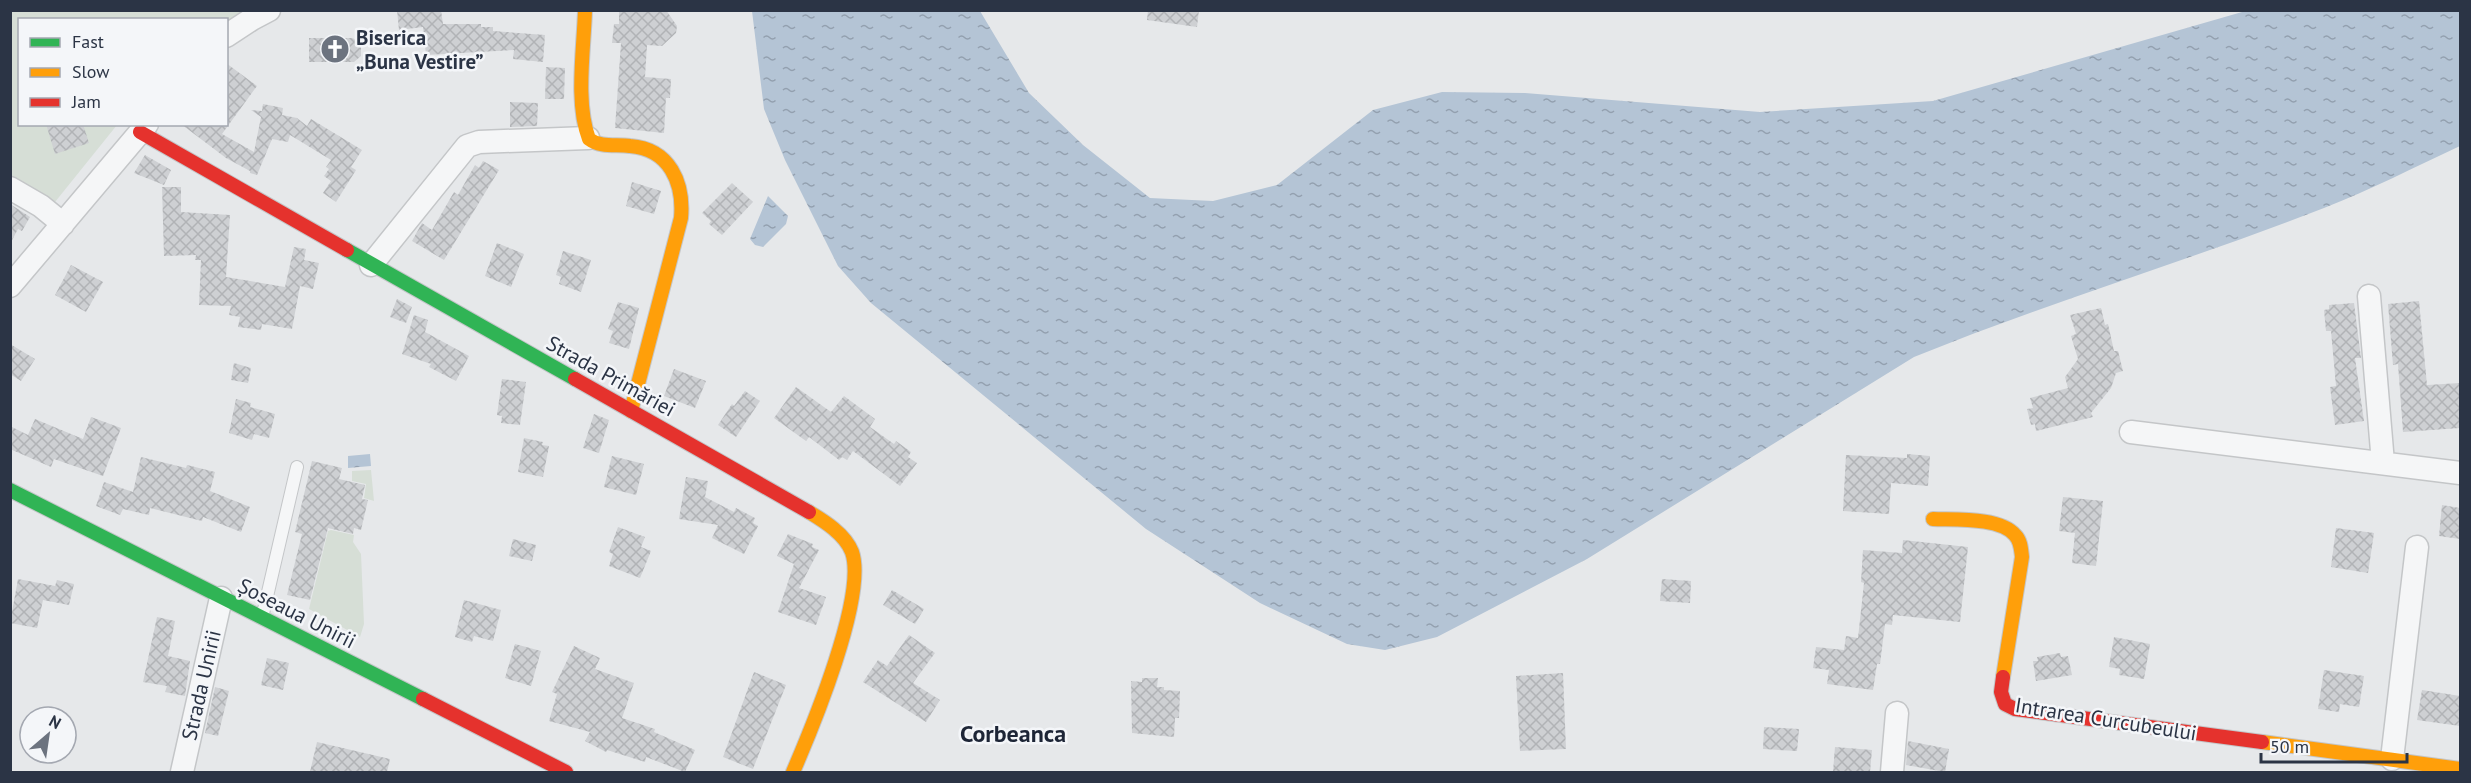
<svg xmlns="http://www.w3.org/2000/svg" width="2471" height="783" font-family="'PT Sans',sans-serif">
<defs>
<pattern id="water-ripples" width="26" height="14" patternUnits="userSpaceOnUse" patternTransform="scale(1.5)"><rect width="26" height="14" fill="#b4c4d5"/><path d="M2 4q2-2 4 0t4 0M15 11q2-2 4 0t4 0" fill="none" stroke="#93a0af"/></pattern>
<pattern id="building-cross-hatch" width="8" height="8" patternUnits="userSpaceOnUse" patternTransform="scale(1.5)"><rect width="8" height="8" fill="#ced0d3"/><path d="M0 0l8 8M0 8l8-8" fill="none" stroke="#b1b3b6"/></pattern>
</defs>
<rect width="100%" height="100%" fill="#e6e8ea"/>
<!-- green -->
<path fill="#d6ded6" d="M11,11H258L227,22L226,20H20V124L117,125L55,202L11,177Z
M371,470L374,501L364,498L366,484L352,481V471Z
M331,530L354,535L353,542L361,554L364,624L360,637L309,609L328,531Z"/>
<!-- water -->
<path fill="url(#water-ripples)" d="M2249,10L2460,11V146C2415,167 2370,190 2324,208C2188,261 2049,302 1914,357L1587,559L1437,637L1385,650L1347,644L1260,603L1146,529L871,303L838,266L785,160L764,109L752,11H980L1029,93L1083,145L1150,198L1213,201L1277,185L1373,110L1442,92L1525,93L1760,112L1933,101Z
M768,196L788,216L786,224L763,247L755,245L750,239Z
M370,454L371,466L348,468V456Z"/>
<!-- building -->
<path fill="url(#building-cross-hatch)" d="M397,10H441L443,24H481V27H493V31L545,35L543,62L513,59L514,50L426,55L423,27L399,30Z
M619,10H666L677,26L676,33L662,46L647,45L645,77L671,79L670,98H666L664,133L615,128L621,43H612L614,24H619Z
M1148,10H1199L1197,27L1147,20Z
M309,38H352L361,42V56L354,62H309Z
M226,63L257,86L222,134L254,152L261,117L251,110L262,111L263,104L283,108L282,115L297,118L307,126L311,119L362,150L351,167L356,170L336,202L323,193L331,181L324,176L329,169L326,167L331,160L290,135L288,142L272,139L257,175L250,173V171L226,158L181,124H226Z
M546,67L565,68L564,99H545Z
M510,102L538,103L537,126L510,127Z
M46,124H83L89,143L55,154Z
M145,155L171,170L164,185L134,173Z
M483,161L499,170L444,260L412,241L422,223L432,230L454,192L458,195L475,165L479,168Z
M632,182L661,191L654,214L626,206Z
M732,183L753,202L722,235L709,224L711,221L702,213Z
M162,187H181V212L230,215L226,277L285,287L294,247L306,249L304,260L319,263L313,289L300,286L292,329L262,324L261,330L238,327L240,317L229,315L231,306L199,305L201,260H195L196,255L164,256Z
M10,204L30,217L22,231L18,229L10,244Z
M497,243L524,254L511,287L485,276Z
M563,251L591,260L581,292L559,284L561,277L556,275Z
M71,265L103,282L86,312L55,295Z
M397,299L412,307L406,323L390,317Z
M2419,301L2427,385L2460,383V428L2403,432L2398,364L2393,365L2388,304Z
M618,302L639,308L629,349L609,343L613,331L608,329Z
M2354,303L2361,358H2355L2364,421L2335,425L2330,387L2336,386L2331,331H2326L2324,310L2329,309V305Z
M2101,308L2105,325L2108,324L2114,351H2118L2123,371L2116,373L2111,388L2091,413L2093,417L2036,431L2035,424L2031,425L2027,409L2033,408L2030,398L2068,388L2065,377L2078,359L2071,336L2076,334L2070,315Z
M414,315L428,320L425,332L469,356L456,381L429,367L431,364L402,354Z
M10,344L35,359L21,381L10,374Z
M234,363L251,368L248,383L231,380Z
M674,369L706,381L695,408L664,396Z
M502,379L526,382L520,425L501,423L502,416L497,415Z
M796,387L831,412L844,396L875,419L870,427L894,444L896,441L911,452L908,457L917,463L900,486L853,451L847,460L842,457L839,460L809,437L806,441L774,418Z
M745,391L760,401L736,437L718,425L732,404L734,406Z
M236,399L251,403L250,407L275,414L269,438L254,434L252,440L229,433Z
M594,414L609,420L599,453L583,448Z
M91,417L121,428L103,476L54,459L51,467L10,449V426L28,435L35,419L83,439Z
M524,438L543,442L542,445L549,446L543,477L518,472Z
M1907,454L1930,456L1928,486L1891,483L1889,514L1843,511L1846,455L1907,458Z
M612,456L644,464L636,495L604,487Z
M141,457L186,468L187,465L215,472L210,491L250,507L241,532L203,517L202,521L150,508L149,515L123,509L120,515L96,506L104,482L133,492Z
M312,461L342,468L339,479L365,485L362,499L368,500L361,530L354,528L353,534L328,528L310,600L287,595L302,534L295,532Z
M686,477L708,481L705,497L734,512L736,508L755,518L753,523L758,526L744,554L712,538L718,525L679,519Z
M2063,497L2103,501L2096,566L2072,563L2075,533L2059,531Z
M2442,505L2460,508V539L2439,536Z
M618,527L645,537L641,547L651,551L640,578L609,566L613,554L609,552Z
M2336,528L2374,533L2368,573L2331,567Z
M788,534L813,544L812,547L819,550L799,588L826,597L816,625L778,612L794,564L777,556Z
M513,539L536,545L532,561L509,556Z
M1903,540L1968,547L1960,622L1893,615L1892,625L1885,624L1880,664H1877L1873,690L1827,684L1829,670L1813,668L1816,647L1844,650L1846,636L1858,638L1864,583L1861,582L1863,550L1902,553Z
M18,579L55,586L57,580L74,584L69,605L43,600L37,628L10,623Z
M1662,579L1691,581L1690,603L1660,601Z
M892,590L924,609L915,624L883,605Z
M464,600L501,610L493,641L474,636L472,642L455,637Z
M157,617L175,621L168,656L190,661L185,696L165,692L167,686L143,682Z
M909,635L935,653L913,683L940,700L926,722L863,682L878,660L887,666Z
M2114,637L2150,644L2144,679L2119,675L2120,669L2109,667Z
M515,644L541,651L531,686L505,678Z
M574,646L600,658L595,669L634,683L622,718L655,729L654,732L695,750L685,772L646,757L645,762L607,750L606,752L585,741L590,732L549,721L557,694L552,692Z
M2060,653L2061,657L2068,656L2072,675L2036,681L2033,661H2038L2037,657Z
M267,658L289,663L283,690L261,685Z
M2324,670L2364,676L2359,707L2340,704L2339,712L2318,709Z
M754,672L786,685L753,769L723,757Z
M1563,673L1566,749L1520,751L1516,676Z
M1142,678H1158L1157,687H1164V690L1180,691L1179,718H1175L1174,737L1132,733L1131,681L1142,682Z
M215,687L229,691L218,736L205,733Z
M2422,690L2460,696V726L2417,720Z
M1764,727L1799,729L1797,751L1763,749Z
M1908,741L1949,749L1945,772L1906,765Z
M317,742L390,759L387,772H310Z
M1835,747L1872,750L1870,772H1833Z"/>
<g fill="none" stroke-linecap="round" stroke-linejoin="round">
<!-- lane casing -->
<g stroke="#c4c6c8" stroke-width="14">
<path id="lane" d="M262,618L297,467"/>
</g>
<!-- street casing -->
<g stroke="#c4c6c8" stroke-width="25">
<path id="street" d="M226,36L252,19L269,10
M10,188L41,206L63,224
M371,265L467,146L479,142L588,138
M10,286L147,124
M2369,296L2383,463
M2131,432L2460,473
M2392,759L2417,547
M182,772L221,598
M1892,772L1897,713"/>
</g>
<!-- fast casing -->
<g stroke="#c4c6c8" stroke-width="16">
<path id="fast" d="M347,250L575,379
M10,490L423,699"/>
</g>
<!-- slow casing -->
<g stroke="#c4c6c8" stroke-width="16">
<path id="slow" d="M585,10C584,48 575,103 589,139C601,148 616,144 630,146C670,149 684,183 681,218L631,411
M1933,519C1955,520 2000,517 2015,535C2021,541 2021,549 2022,557L2003,677
M2262,742L2460,769
M793,772C812,728 867,596 852,552C845,534 824,521 809,512"/>
</g>
<!-- jam casing -->
<g stroke="#c4c6c8" stroke-width="16">
<path id="jam" d="M140,132L347,250
M575,379L809,512
M2003,677L2001,692L2005,704L2015,709L2262,742
M423,699L566,772"/>
</g>
<!-- lane -->
<use href="#lane" stroke="#f5f6f7" stroke-width="12"/>
<!-- street -->
<use href="#street" stroke="#f5f6f7" stroke-width="22"/>
<!-- fast -->
<use href="#fast" stroke="#30b455" stroke-width="14"/>
<!-- slow -->
<use href="#slow" stroke="#ff9f0a" stroke-width="14"/>
<!-- jam -->
<use href="#jam" stroke="#e5322d" stroke-width="14"/>
</g>
<!-- icons -->
<defs>
<g id="church-disc" transform="scale(1.5)"><circle r="9.5" fill="#6c737f" stroke="#f4f6f9"/><path d="M-1.2-6h2.4v3.5h3.3v2.4h-3.3V6h-2.4V-.1h-3.3v-2.4h3.3Z" fill="#fff"/></g>
</defs>
<g fill-rule="evenodd">
<use href="#church-disc" x="335" y="49"/>
</g>
<g text-anchor="middle" dominant-baseline="central" stroke-width="5" stroke-linejoin="round" paint-order="stroke">
<!-- poi labels -->
<g font-size="21" font-weight="bold" fill="#2b3445" stroke="#f4f6f9" text-anchor="start">
<text x="356" y="37">Biserica<tspan x="356" dy="24">„Buna Vestire”</tspan></text>
</g>
<!-- street labels -->
<g font-size="21" fill="#2b3445" stroke="#f4f6f9">
<text transform="translate(611 376) rotate(29)">Strada Primăriei</text>
<text transform="translate(297 613) rotate(27)">Șoseaua Unirii</text>
<text transform="translate(201 685) rotate(-77)">Strada Unirii</text>
<text transform="translate(2106 719) rotate(9)">Intrarea Curcubeului</text>
</g>
<!-- quarter labels -->
<g font-size="24" font-weight="bold" fill="#1d2536" stroke="#f4f6f9">
<text x="1013" y="733">Corbeanca</text>
</g>
</g>
<!-- border -->
<rect width="2471" height="783" fill="none" stroke="#2b3445" stroke-width="24"/>
<!-- legend -->
<rect x="18" y="18" width="210" height="108" fill="#f4f6f9" stroke="#a4a8b1" stroke-width="1.5"/>
<rect x="30" y="38" width="30" height="9" fill="#30b455" stroke="#a4a8b1" stroke-width="1.5"/>
<text x="72" y="48" font-size="18" fill="#2b3445">Fast</text>
<rect x="30" y="68" width="30" height="9" fill="#ff9f0a" stroke="#a4a8b1" stroke-width="1.5"/>
<text x="72" y="78" font-size="18" fill="#2b3445">Slow</text>
<rect x="30" y="98" width="30" height="9" fill="#e5322d" stroke="#a4a8b1" stroke-width="1.5"/>
<text x="72" y="108" font-size="18" fill="#2b3445">Jam</text>
<!-- north arrow -->
<g transform="translate(48 735) rotate(29)"><circle r="28" fill="#f4f6f9" stroke="#a4a8b1" stroke-width="1.5"/>
<path d="M0-4.5L10 22L0 15L-10 22Z" fill="#6c737f"/>
<text y="-9" font-size="16" font-weight="bold" text-anchor="middle" fill="#2b3445">N</text>
</g>
<!-- scale -->
<path d="M2261 753v9h146v-9" fill="none" stroke="#2b3445" stroke-width="3"/>
<text x="2270" y="753" font-size="18" fill="#2b3445" stroke="#f4f6f9" stroke-width="4.5" paint-order="stroke">50 m</text>
</svg>
